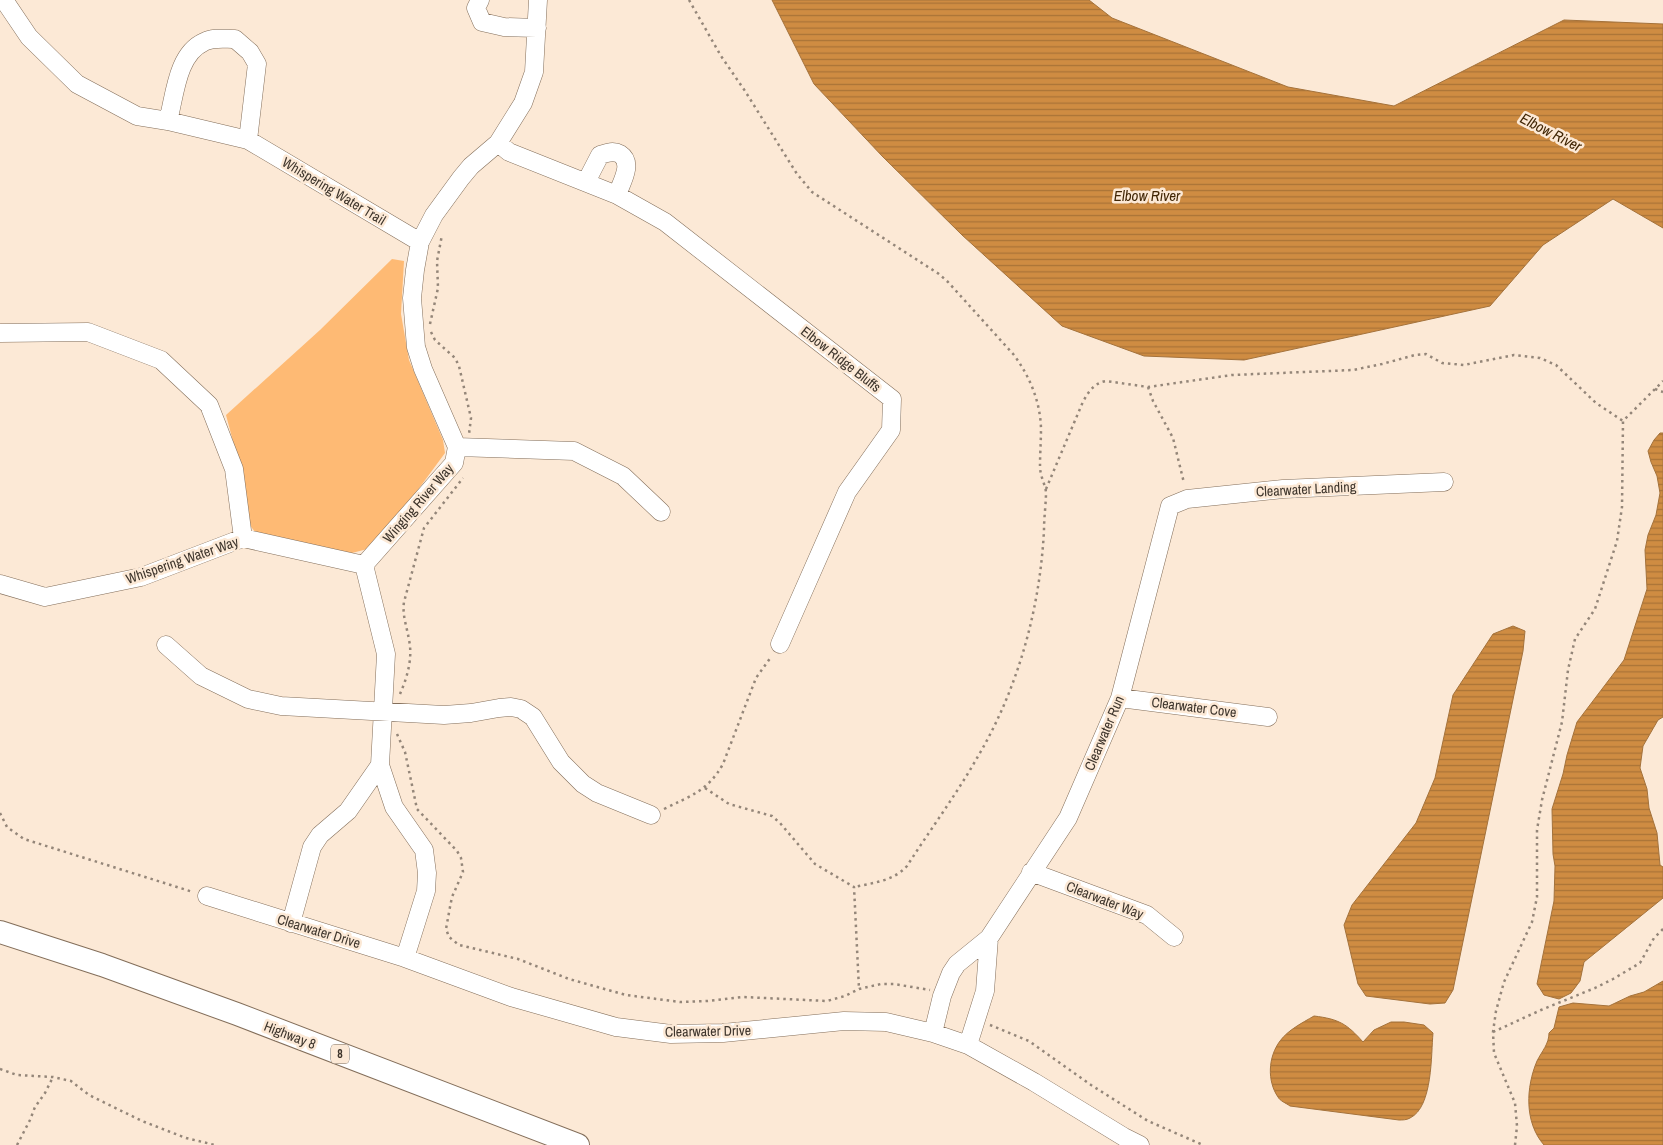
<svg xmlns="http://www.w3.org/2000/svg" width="1663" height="1145" font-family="'Archivo Narrow',sans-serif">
<defs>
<pattern id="water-rules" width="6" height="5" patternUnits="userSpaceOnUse" patternTransform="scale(1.25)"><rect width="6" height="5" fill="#cf8c42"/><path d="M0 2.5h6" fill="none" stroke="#a97337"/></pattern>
</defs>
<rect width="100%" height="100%" fill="#fce9d6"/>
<!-- park -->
<path fill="#feba74" d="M392,259L404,261L401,314L409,360L443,440L445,453L395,521L371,548L352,553L331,551L255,532L249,524L234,445L226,415L320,330Z"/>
<!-- water -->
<path fill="url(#water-rules)" stroke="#a4723b" d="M772,0H1089L1112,18L1288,87L1394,106L1564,20L1663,24V228L1613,199L1543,245L1490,306L1244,360L1144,356L1062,326L962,235L883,157L814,84Z
M1660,433H1663V717L1658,720L1643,746L1640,768L1647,789L1649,808L1657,833L1660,865L1663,867V898L1584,962L1580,981L1571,993L1559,999L1544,995L1537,984L1554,901L1555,866L1553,854L1552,809L1563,774L1567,755L1577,722L1624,660L1647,589L1645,550L1648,535L1656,515L1660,493L1657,476L1651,462L1648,451L1654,440Z
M1513,626L1525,631L1523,651L1453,990L1445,1003L1430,1004L1366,996L1358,984L1344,925L1352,905L1416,823L1435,778L1453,695L1493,634Z
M1663,981V1145H1544C1524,1122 1526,1087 1537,1061C1542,1051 1549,1044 1549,1033L1554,1028L1559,1007L1573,1003L1609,1006L1630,996L1644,992Z
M1314,1016C1339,1019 1347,1024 1363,1042L1374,1030L1391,1022H1404L1424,1025L1433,1033C1431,1054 1433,1107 1410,1118C1407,1120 1402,1120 1399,1120L1290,1106C1286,1103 1280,1101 1278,1097C1267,1081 1268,1057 1280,1041C1288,1030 1302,1023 1314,1016Z"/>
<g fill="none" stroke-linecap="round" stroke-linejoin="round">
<!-- minor casing -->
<g stroke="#836e5a" stroke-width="19">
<path id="minor" d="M4,0L29,37L77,84L137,116L168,121L248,140L420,242
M480,0L476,8L482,22L504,27L537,28
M168,121C175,95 177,54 204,42C213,37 225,39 235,39L250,52L257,64L248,140
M498,143L509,152L617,195L665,222L892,399L891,430L847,492L780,644
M586,182L600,155C606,153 613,150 620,154C634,163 621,183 617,195
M0,333L88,332L161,360L209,405L234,469L243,538
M457,447L574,451L623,476L661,512
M364,565L454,463L457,447L423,369L416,347L412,298L415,270L420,242L434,215L461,178L471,166L498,143L523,103L534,72L538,0
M364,565L386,654L380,765L394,807L424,850L427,873L426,891L405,958
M0,584L45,597L141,577L243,538L364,565
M166,645L201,676L248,699L281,706L444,715L471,713L499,708L511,707L521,709L533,717L561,762L583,784L597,793L651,815
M1120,698L1268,717
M1031,872L1147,915L1174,937
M207,896L405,958L511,997L616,1027L671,1034L723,1033L844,1021L886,1022L933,1033L968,1045L1034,1082L1124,1137L1140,1145
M291,923L312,847L320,835L348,811L380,765
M933,1033L942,996L951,973L957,964L989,938L1068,818L1120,698L1170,506L1187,499L1283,489L1444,482
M968,1045L985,991L989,938"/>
</g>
<!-- major casing -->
<g stroke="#836e5a" stroke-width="24">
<path id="major" d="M0,932L102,965L237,1014L578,1145"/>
</g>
<!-- path -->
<path stroke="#948679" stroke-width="2.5" stroke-dasharray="2.5 4" stroke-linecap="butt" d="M689,0L721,56L745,91L797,174L812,192L939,274L948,282L1014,355C1030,377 1040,401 1041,428C1041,441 1040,454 1040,466C1040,476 1045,484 1046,492C1046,504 1044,517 1044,530C1040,609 1018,689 977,758C956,795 930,830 907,866C894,881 872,883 854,887
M430,324L438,288L437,261L442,235
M431,332L435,340L455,358L459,366L471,418L469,434
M1148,387L1153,401L1173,438L1184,483
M1655,389L1663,392
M1046,489L1082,404C1087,394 1093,383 1106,381L1148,387L1232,375L1353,370L1382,364L1415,355L1426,354L1442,363L1464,365L1514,355L1540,358L1556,365L1596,403L1623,421
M400,694C407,678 413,658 409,640C407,627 402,615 404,602L424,528L463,478
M397,734L405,752L417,809L457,851L461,858L463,872L452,897L450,907L446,929L449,937L459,945L518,959L569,979L626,995L680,1002L707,1001L743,997L827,1001L845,996L859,989L881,984H894L930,990
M705,788L729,804L772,816L780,823L815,864L854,887L859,989
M664,809C690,796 708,791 723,764L756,678L771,657
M0,813L7,827L24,839L193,892
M990,1025L1029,1041L1091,1085L1148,1121L1203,1145
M1493,1032L1541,1010L1595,988L1613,979L1640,963L1654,938L1663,929
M0,1069L17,1075L53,1077L71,1081L89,1095L142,1121L186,1138L215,1145
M17,1145L30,1120L35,1107L45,1093L53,1077
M1515,1145L1517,1126L1515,1103L1494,1053L1493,1032L1496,1011L1504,982L1532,922L1537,897V830L1542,800L1562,722L1568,670L1575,639L1595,609L1617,541L1622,507L1623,421L1663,381"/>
<!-- minor -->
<use href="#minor" stroke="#fff" stroke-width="18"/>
<!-- major -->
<use href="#major" stroke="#fff" stroke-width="22"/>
</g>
<g text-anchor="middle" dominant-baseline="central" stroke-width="5" stroke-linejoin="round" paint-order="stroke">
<!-- shield labels -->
<rect fill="#fce9d6" stroke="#776b5f" stroke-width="1" x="331" y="1044.5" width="18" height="19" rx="4"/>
<g font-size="12" font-weight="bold" fill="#3e352c">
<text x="340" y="1054">8</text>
</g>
<!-- street labels -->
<g font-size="14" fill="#3e352c" stroke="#fce9d6">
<text transform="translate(334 191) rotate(31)">Whispering Water Trail</text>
<text transform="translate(841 359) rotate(38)">Elbow Ridge Bluffs</text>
<text transform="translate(1306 489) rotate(-3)">Clearwater Landing</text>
<text transform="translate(418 503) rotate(-49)">Winging River Way</text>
<text transform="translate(182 560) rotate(-19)">Whispering Water Way</text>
<text transform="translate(1194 707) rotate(7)">Clearwater Cove</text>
<text transform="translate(1104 733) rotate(-67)">Clearwater Run</text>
<text transform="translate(1105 900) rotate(21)">Clearwater Way</text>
<text transform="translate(319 931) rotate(17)">Clearwater Drive</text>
<text transform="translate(708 1031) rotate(-1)">Clearwater Drive</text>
<text transform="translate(290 1035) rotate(21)">Highway 8</text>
</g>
<!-- water labels -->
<g font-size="15" font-style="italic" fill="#412605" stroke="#fce9d6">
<text transform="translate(1551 132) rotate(27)">Elbow River</text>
<text x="1147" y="195">Elbow River</text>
</g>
</g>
</svg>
